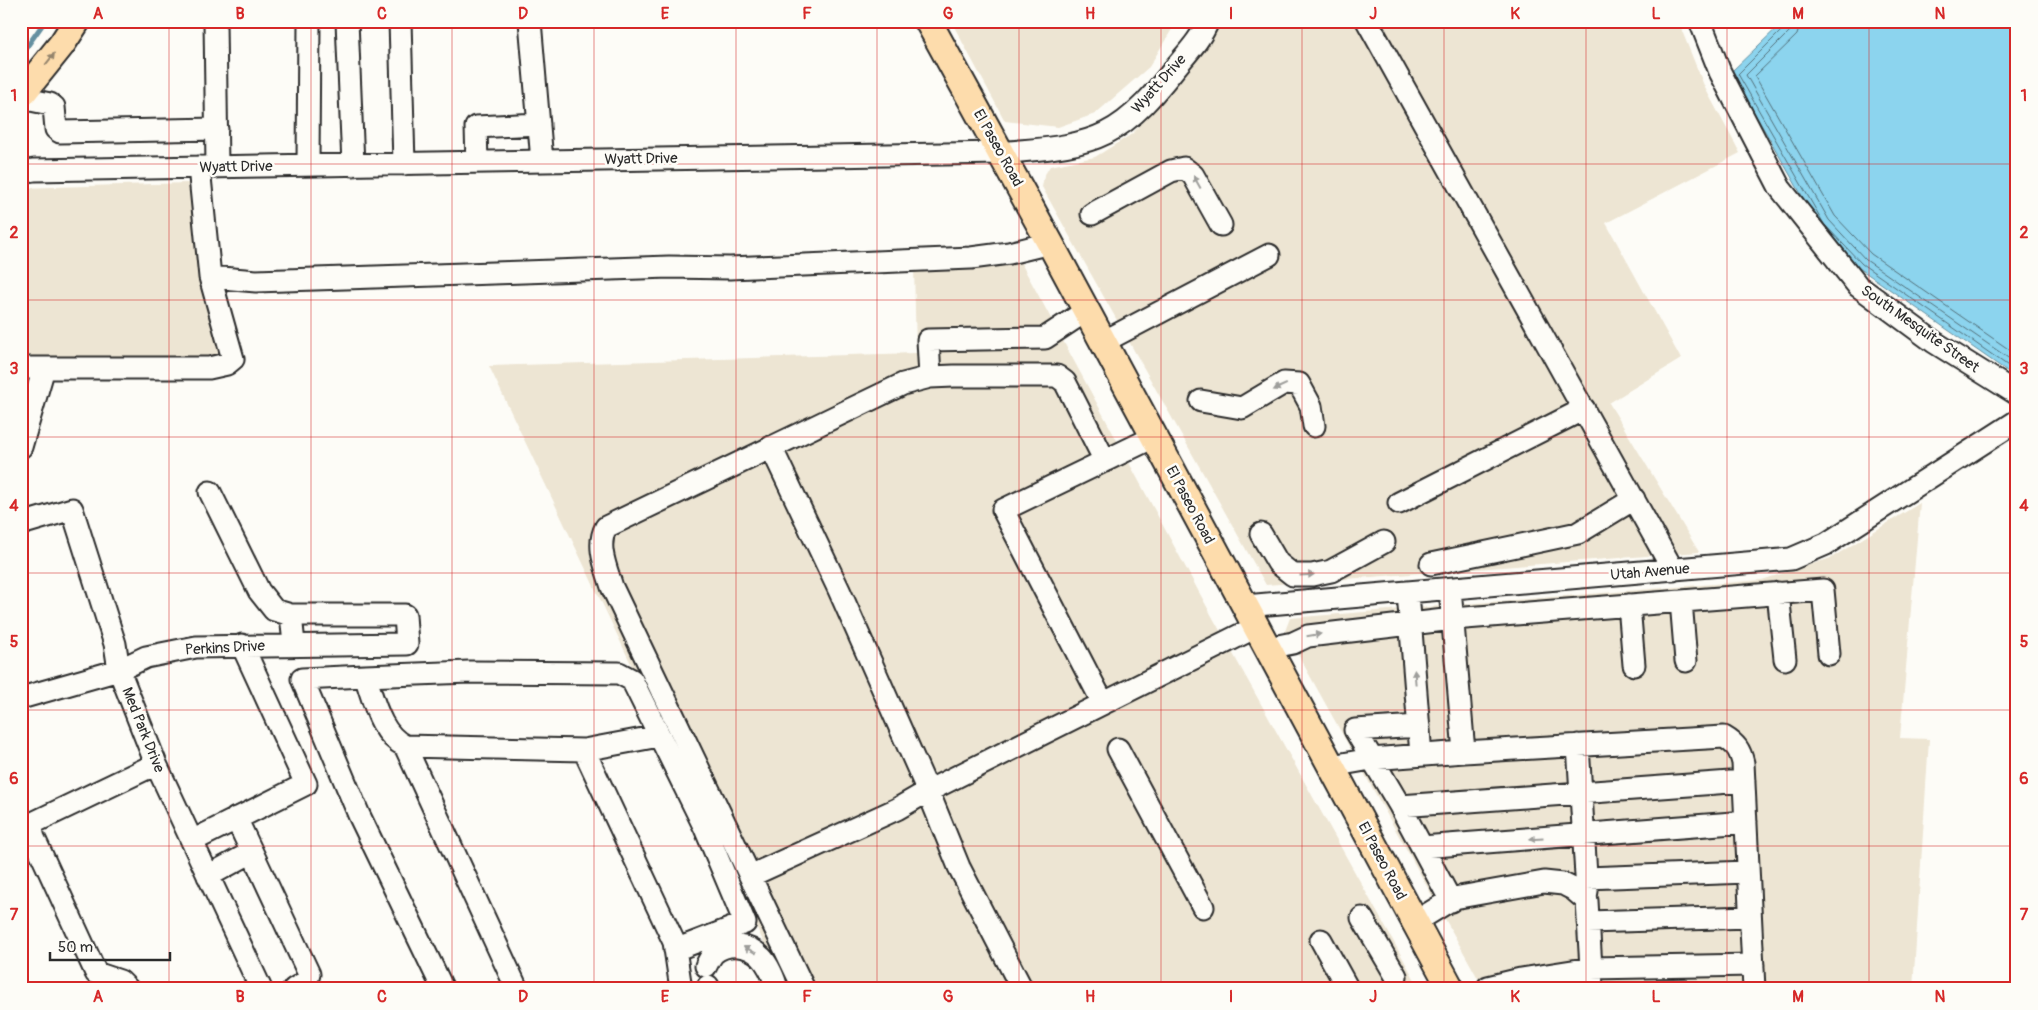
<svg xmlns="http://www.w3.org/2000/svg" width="2038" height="1010" font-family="Pangolin,sans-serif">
<rect width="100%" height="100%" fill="#fdfcf7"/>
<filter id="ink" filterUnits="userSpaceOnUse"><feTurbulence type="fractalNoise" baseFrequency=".02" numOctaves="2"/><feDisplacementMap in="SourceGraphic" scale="10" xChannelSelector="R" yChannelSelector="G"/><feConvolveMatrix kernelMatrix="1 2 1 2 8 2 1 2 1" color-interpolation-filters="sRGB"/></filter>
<g filter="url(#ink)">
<!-- built -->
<path fill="#ede5d3" d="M951,21H1177L1149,67L1095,114L1058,127L1005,121Z
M1221,21H1681L1682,31L1705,88L1740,153L1606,223L1681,359L1609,403L1699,552L1266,585L1042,187L1044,176L1050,166L1095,157L1132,134L1184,77Z
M188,183L228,357L21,359V188Z
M1021,263L1213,618L1420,989H786L489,366L916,353L914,267Z
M1920,503L1900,738L1929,739L1913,989H1484L1285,631L1290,618L1762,580L1831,558Z"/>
<!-- water -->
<path fill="#8cd4ee" stroke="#6590a0" d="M1784,21H2017V378L1859,268L1820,227L1731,72Z"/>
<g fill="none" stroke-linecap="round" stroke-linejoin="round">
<!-- shore -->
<path stroke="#526f79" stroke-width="1" d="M1787,21L1785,27L1738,74L1824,224L1862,264L2017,372
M1793,21L1790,31L1746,75L1829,220L1866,260L2017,364
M1801,21L1797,35L1755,76L1835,216L1871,254L2017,355"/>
<!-- stream -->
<path stroke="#6590a0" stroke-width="5" d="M21,55L45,21"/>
<!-- minor casing -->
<g stroke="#2b2b2b" stroke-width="25">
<path id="minor" d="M215,21L217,167
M347,21L353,165
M400,21L404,164
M530,21L542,161
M1367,21L1673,570
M1700,21L1720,72L1780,188L1858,286L1934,342L2017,394
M21,98L50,104L54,107L56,129L60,132L217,129
M477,162L476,127L539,124
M308,165L309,21
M199,167L210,277L256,281L669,267L730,268L971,258L1009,253L1050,243
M21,172L34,170L1001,153C1035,149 1074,149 1106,133C1134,119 1156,92 1175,68C1187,53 1201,39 1208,21
M1092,214L1171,171L1184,168L1193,175L1221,225
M1103,342L1269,255
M21,368H209L227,364L233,359L210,277
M930,377L928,340L1045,338L1086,311
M1201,401L1242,408L1284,383L1299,384L1311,406L1314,426
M21,447L44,368
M771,447L839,590L928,791L959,867L1022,989
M210,492L259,591L274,610L291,615
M1399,503L1584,409
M21,524L72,509L115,644L119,670L156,764L261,989
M1261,534L1278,563L1293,575H1312L1331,571L1384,542
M1431,564L1578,533L1634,499
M1450,589L1464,752L1724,737C1736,744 1740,750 1743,763L1754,989
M1408,593L1421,755
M1778,593L1785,659
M1681,601L1686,661
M1629,605L1634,665
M1245,606L1791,559L1826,544L2017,421
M1268,648L1293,643L1308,636L1453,619L1823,590L1829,654
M365,676L469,672L619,673L632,680L704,826L745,923L675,950
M21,698L119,670L146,657L196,647L407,644L405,615H291L294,644
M1103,703L1003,510L1154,437
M1578,745L1587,892
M405,746L517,989
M1118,749L1203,907
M584,750L659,736
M1331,766L1371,759L1464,752
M1400,806L1355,730L1419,726
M236,818L309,974L307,981L294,989
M192,841L306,784L242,645
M1422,847L1746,822
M208,876L252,852
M750,876L897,809L928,791L1256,627
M1586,878L1748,872
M1451,901L1400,806L1744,781
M1362,918L1396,976
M1415,922L1454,898L1544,882L1563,884L1573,889L1587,901L1591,968L1521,979L1488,987
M1588,922L1750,917
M1321,940L1348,989
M706,966C708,962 711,956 714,953C728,942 749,944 761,957C768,964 775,979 777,989
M708,986V989
M128,989L120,981L96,973L34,838L31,827L35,822L156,764
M443,989L359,815L302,679L365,676C374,701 380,734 405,746L584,750L674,942L681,989
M804,989L612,587C606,567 596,546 606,527L903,384L930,377L954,376H1057L1065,382L1105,461
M1592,989L1591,968L1753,965"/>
</g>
<!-- major casing -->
<g stroke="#2b2b2b" stroke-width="30">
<path id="major" d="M928,21L1050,243L1451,989
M21,95L62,44L77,21"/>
</g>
<!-- minor -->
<use href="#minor" stroke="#fdfcf7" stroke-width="21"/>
<!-- major -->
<use href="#major" stroke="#fddcac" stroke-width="26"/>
</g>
<!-- one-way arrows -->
<defs><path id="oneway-solid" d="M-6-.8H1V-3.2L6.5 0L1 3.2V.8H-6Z" transform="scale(1.25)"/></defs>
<use fill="#94846c" href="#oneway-solid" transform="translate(50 59) rotate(-52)"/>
<g fill="#9e9e9b">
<use href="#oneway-solid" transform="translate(1197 182) rotate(-119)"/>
<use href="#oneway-solid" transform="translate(1280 387) rotate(155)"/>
<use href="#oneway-solid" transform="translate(1307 575) rotate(-3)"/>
<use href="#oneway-solid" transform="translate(1314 635) rotate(-9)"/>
<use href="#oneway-solid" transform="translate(1415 677) rotate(-95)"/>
<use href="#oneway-solid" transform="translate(1536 839) rotate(176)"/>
<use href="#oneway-solid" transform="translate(750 950) rotate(-151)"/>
</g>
</g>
<!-- grid -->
<path fill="none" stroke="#d62828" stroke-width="1" stroke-opacity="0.55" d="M169,21V989M311,21V989M452,21V989M594,21V989M736,21V989M877,21V989M1019,21V989M1161,21V989M1302,21V989M1444,21V989M1586,21V989M1727,21V989M1869,21V989M21,164H2017M21,300H2017M21,437H2017M21,573H2017M21,710H2017M21,846H2017"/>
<g text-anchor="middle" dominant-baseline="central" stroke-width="5" stroke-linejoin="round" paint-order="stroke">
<!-- street labels -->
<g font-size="15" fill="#2b2b2b" stroke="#fdfcf7">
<text transform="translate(1159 84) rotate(-48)">Wyatt Drive</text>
<text transform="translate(998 148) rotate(61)">El Paseo Road</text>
<text transform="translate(641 159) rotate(-1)">Wyatt Drive</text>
<text transform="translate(236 167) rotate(-1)">Wyatt Drive</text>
<text transform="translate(1920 329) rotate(35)">South Mesquite Street</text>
<text transform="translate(1190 505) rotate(62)">El Paseo Road</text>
<text transform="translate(1650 572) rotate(-5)">Utah Avenue</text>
<text transform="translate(225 648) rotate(-3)">Perkins Drive</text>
<text transform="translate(143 730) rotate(68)">Med Park Drive</text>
<text transform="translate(1382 861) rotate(62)">El Paseo Road</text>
</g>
</g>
<!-- margin -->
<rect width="2038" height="1010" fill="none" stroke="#fdfcf7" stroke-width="55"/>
<!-- scale -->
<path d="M50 952v8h120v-8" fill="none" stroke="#2b2b2b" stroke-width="2.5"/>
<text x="58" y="952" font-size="15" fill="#2b2b2b" stroke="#fdfcf7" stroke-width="4" paint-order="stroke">50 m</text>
<rect x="28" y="28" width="1982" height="954" fill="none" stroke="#d62828" stroke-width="2"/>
<g font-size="16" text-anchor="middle" font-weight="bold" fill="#d62828">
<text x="98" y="19">A</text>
<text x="240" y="19">B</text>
<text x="382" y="19">C</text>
<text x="523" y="19">D</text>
<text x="665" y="19">E</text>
<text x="807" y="19">F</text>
<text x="948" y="19">G</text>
<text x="1090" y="19">H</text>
<text x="1231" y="19">I</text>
<text x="1373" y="19">J</text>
<text x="1515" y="19">K</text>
<text x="1656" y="19">L</text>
<text x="1798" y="19">M</text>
<text x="1940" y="19">N</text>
<text x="14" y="101">1</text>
<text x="2024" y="101">1</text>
<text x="14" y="238">2</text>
<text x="2024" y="238">2</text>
<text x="14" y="374">3</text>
<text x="2024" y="374">3</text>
<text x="14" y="511">4</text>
<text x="2024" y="511">4</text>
<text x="14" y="647">5</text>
<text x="2024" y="647">5</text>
<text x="14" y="784">6</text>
<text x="2024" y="784">6</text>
<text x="14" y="920">7</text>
<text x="2024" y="920">7</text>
<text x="98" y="1002">A</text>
<text x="240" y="1002">B</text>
<text x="382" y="1002">C</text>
<text x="523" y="1002">D</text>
<text x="665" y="1002">E</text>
<text x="807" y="1002">F</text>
<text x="948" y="1002">G</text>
<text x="1090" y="1002">H</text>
<text x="1231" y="1002">I</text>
<text x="1373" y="1002">J</text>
<text x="1515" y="1002">K</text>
<text x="1656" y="1002">L</text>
<text x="1798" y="1002">M</text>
<text x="1940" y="1002">N</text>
</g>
</svg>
